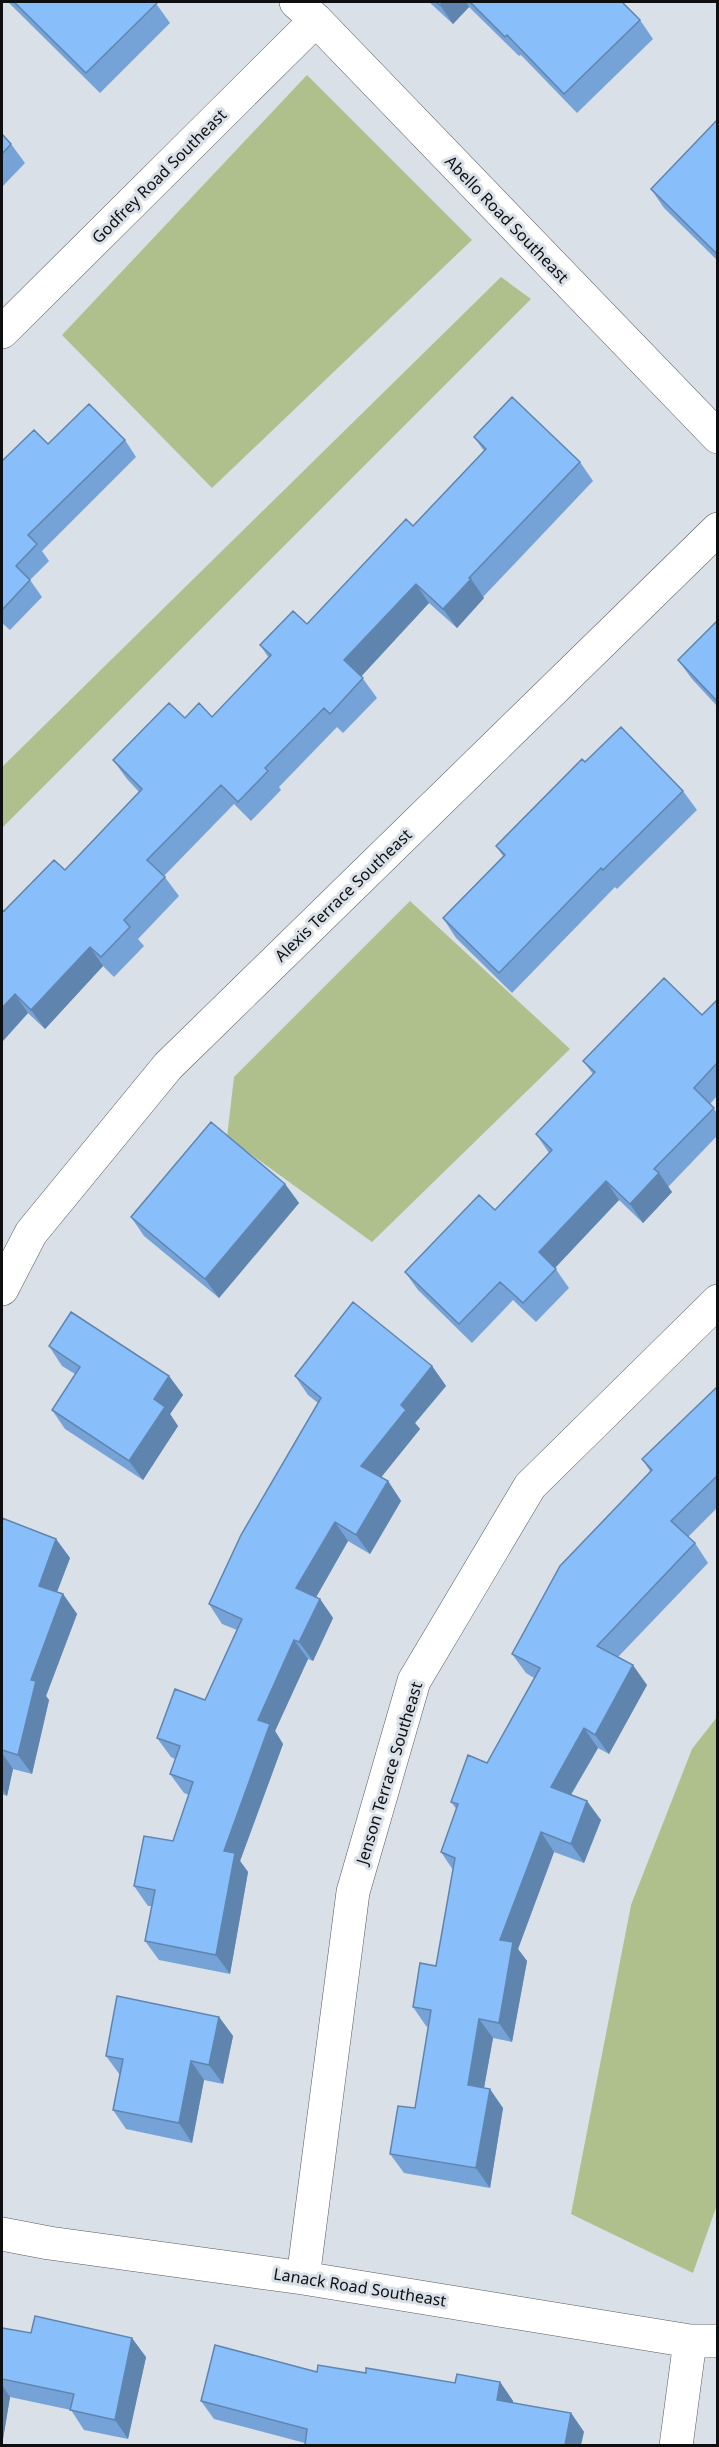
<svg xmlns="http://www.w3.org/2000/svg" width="719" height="2447" font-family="'Noto Sans',sans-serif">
<rect width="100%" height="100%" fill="#dae0e7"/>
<!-- green -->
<path fill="#afc08d" d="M307,75L472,240L212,488L62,335Z
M501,277L531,299L2,828V767Z
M410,901L570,1049L372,1242L227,1137L234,1077Z
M717,1717L718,2202L693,2273L571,2214L631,1905L692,1749Z"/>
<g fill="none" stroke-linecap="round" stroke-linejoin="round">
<!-- street casing -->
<g stroke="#555a60" stroke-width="34">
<path id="street" d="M296,2L316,20L718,437
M2,332L316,20
M2,1289L31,1233L168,1066L718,529
M2,2234L49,2243L303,2278L690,2341H718
M303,2278L353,1892L414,1681L530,1486L718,1301
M676,2446L690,2341"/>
</g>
<!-- street -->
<use href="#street" stroke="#fff" stroke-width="33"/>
</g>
<!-- wall -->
<path fill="#75a3d7" d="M8,2H155L170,23L100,93Z
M429,2H622L640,20L653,39L577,113L521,55L519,56L469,7L453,24Z
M717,120V260L664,208L651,189Z
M2,134L11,144L25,163L2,187Z
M474,437L580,462L593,481L483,597L484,598L457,628L429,603L361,676L377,698L343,733L337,727L279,787L281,790L251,821L234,804L164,876L179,896L138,939L144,946L114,977L103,966L45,1029L28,1013L2,1042V911H4L65,870L139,792L127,779L113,760L185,718L212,717L269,658L260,645L307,624L413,526L484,451Z
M125,440L136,457L42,551L49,561L30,580L42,597L10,630L2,623V461L48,444Z
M717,621V706L692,679L678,660Z
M585,762L683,791L697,810L617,889L615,887L512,993L456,938L443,918L503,856L496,846Z
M717,1000V1096L710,1104L717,1113V1136L668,1187L672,1192L643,1223L619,1200L555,1268L569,1288L536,1322L513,1300L472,1343L418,1290L405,1272L495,1210L549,1153L536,1134L593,1074L583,1061L702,1015Z
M285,1184L299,1203L219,1298L144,1236L131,1217Z
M49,1346L169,1376L183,1395L170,1414L178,1426L143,1480L65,1429L52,1410L75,1374L62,1366Z
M432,1366L446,1386L415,1423L420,1429L381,1477L388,1481L401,1501L370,1554L348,1541L316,1597L320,1599L333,1618L313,1661L308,1659L275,1731L283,1744L240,1861L248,1872L230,1974L159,1960L145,1941L152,1906H148L134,1886L173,1841L189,1795L184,1793L170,1774L175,1759L171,1757L157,1738L205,1700L237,1630L222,1624L209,1604L318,1403L308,1395L295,1376Z
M717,1387V1508L688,1537L695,1543L708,1563L618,1657L647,1685L609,1754L598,1748L571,1795L601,1820L584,1863L554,1852L518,1949L527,1961L512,2042L493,2038L484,2088L503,2108L490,2188L404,2173L390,2154L415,2108L428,2027L426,2026L413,2007L436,1966L453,1870L441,1852L457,1810L451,1802L487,1763L534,1678L526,1673L512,1654L650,1471L642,1459Z
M2,1518L56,1539L70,1558L57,1592L63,1594L77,1614L46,1696L49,1700L32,1774L13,1769L7,1796L2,1794Z
M219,2017L233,2036L223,2084L204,2080L192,2143L126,2129L113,2110L120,2075L106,2056Z
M2,2328L146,2357L128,2439L84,2430L71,2410L10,2397L2,2445Z
M317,2372L366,2373L455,2383L500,2382L513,2401V2403L571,2413L584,2432L305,2443L214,2419L201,2401Z"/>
<!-- shaded-wall -->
<path fill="#5f85af" d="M443,2H466L469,7L453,24L440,5Z
M471,579L484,598L457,628L443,609Z
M416,584L429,603L358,680L344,660Z
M90,947L103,966L45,1029L31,1010Z
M15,994L28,1013L2,1042V1008Z
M659,1173L672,1192L643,1223L630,1204Z
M606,1181L619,1200L552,1271L539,1252Z
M285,1184L299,1203L219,1298L205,1279Z
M432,1366L446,1386L415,1423L420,1429L375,1485L361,1466L401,1405Z
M169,1376L183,1395L170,1414L178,1426L143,1480L129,1461L154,1399Z
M388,1481L401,1501L370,1554L356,1535Z
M335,1522L348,1541L310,1608L296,1588Z
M56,1539L70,1558L52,1605L39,1586Z
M63,1594L77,1614L46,1696L49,1700L32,1774L18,1755L31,1680Z
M320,1599L333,1618L313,1661L299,1642Z
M294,1640L308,1659L275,1731L283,1744L240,1861L248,1872L230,1974L216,1955L224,1851L258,1720Z
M633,1665L647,1685L609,1754L595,1735Z
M584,1728L598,1748L564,1806L551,1787Z
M2,1753L13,1769L7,1796L2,1788Z
M587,1801L601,1820L584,1863L571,1844Z
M541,1832L554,1852L518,1949L527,1961L512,2042L499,2023L500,1940Z
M219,2017L233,2036L223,2084L209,2065Z
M479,2019L493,2038L481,2104L468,2085Z
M191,2061L204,2080L192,2143L179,2123Z
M490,2089L503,2108L490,2188L476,2168Z
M132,2338L146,2357L128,2439L115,2420Z
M500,2382L513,2401L510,2418L497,2400Z
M2,2385L10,2397L2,2445Z
M571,2413L584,2432L581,2445H565Z"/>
<!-- building -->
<path fill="#88befa" stroke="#5f85af" stroke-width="1.5" d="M14,2H155L157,3L86,73Z
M436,2H443L440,5Z
M470,2H622L640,20L564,94L507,35L505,37Z
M717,120V254L651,189Z
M2,134L11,144L2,154Z
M512,397L580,462L469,578L471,579L443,609L416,584L344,660L363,678L330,714L324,708L265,768L268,771L238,802L221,785L147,860L165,877L124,920L130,927L101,957L90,947L31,1010L15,994L2,1008V910L4,911L54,860L65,870L142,789L113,760L169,703L185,718L199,703L212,717L271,655L260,645L293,611L307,624L406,519L413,526L486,449L474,437Z
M89,404L125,440L28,535L37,544L16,566L30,580L2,610V461L34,430L48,444Z
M717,621V701L678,660Z
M621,727L683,791L603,870L601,868L499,973L443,918L505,855L496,846L582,759L585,762Z
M664,978L702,1015L717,1000V1063L694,1088L714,1108L654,1169L659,1173L630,1204L606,1181L539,1252L556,1269L523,1303L500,1282L459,1324L405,1272L479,1195L495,1210L552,1150L536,1134L595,1072L583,1061Z
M211,1122L285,1184L205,1279L131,1217Z
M353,1302L432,1366L401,1405L406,1410L361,1466L388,1481L356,1535L335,1522L296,1588L320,1599L299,1642L294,1640L258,1720L270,1724L224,1851L235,1853L216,1955L145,1941L155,1890L134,1886L144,1836L173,1841L193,1782L170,1774L180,1746L157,1738L175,1689L205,1700L242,1619L209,1604L241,1535L321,1398L295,1376Z
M71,1312L169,1376L154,1399L165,1407L129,1461L52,1410L80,1367L49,1346Z
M717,1387V1476L671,1521L695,1543L597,1646L633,1665L595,1735L584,1728L551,1787L587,1801L571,1844L541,1832L500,1940L513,1942L499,2023L479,2019L468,2085L490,2089L476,2168L390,2154L398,2106L415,2108L431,2010L413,2007L420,1963L436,1966L455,1858L441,1852L458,1804L451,1802L468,1755L487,1763L540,1668L512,1654L560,1566L652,1470L642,1459Z
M2,1518L56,1539L39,1586L63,1594L31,1680L36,1681L18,1755L2,1750Z
M117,1996L219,2017L209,2065L191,2061L179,2123L113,2110L123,2059L106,2056Z
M35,2316L132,2338L115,2420L70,2410L74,2394L2,2379V2328L31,2333Z
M215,2345L317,2372L318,2365L366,2373V2368L455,2383L457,2374L500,2382L497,2400L571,2413L565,2445H305L307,2429L201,2401Z"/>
<g text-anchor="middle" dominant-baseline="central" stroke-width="6" stroke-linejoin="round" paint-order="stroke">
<!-- street labels -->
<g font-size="16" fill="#0d0f11" stroke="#dae0e7">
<text transform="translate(159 176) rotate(-45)">Godfrey Road Southeast</text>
<text transform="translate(507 219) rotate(46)">Abello Road Southeast</text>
<text transform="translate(343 895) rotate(-44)">Alexis Terrace Southeast</text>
<text transform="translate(389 1773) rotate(-73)">Jenson Terrace Southeast</text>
<text transform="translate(360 2287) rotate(9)">Lanack Road Southeast</text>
</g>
</g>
<!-- border -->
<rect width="719" height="2447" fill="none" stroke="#0d0f11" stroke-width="6"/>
</svg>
